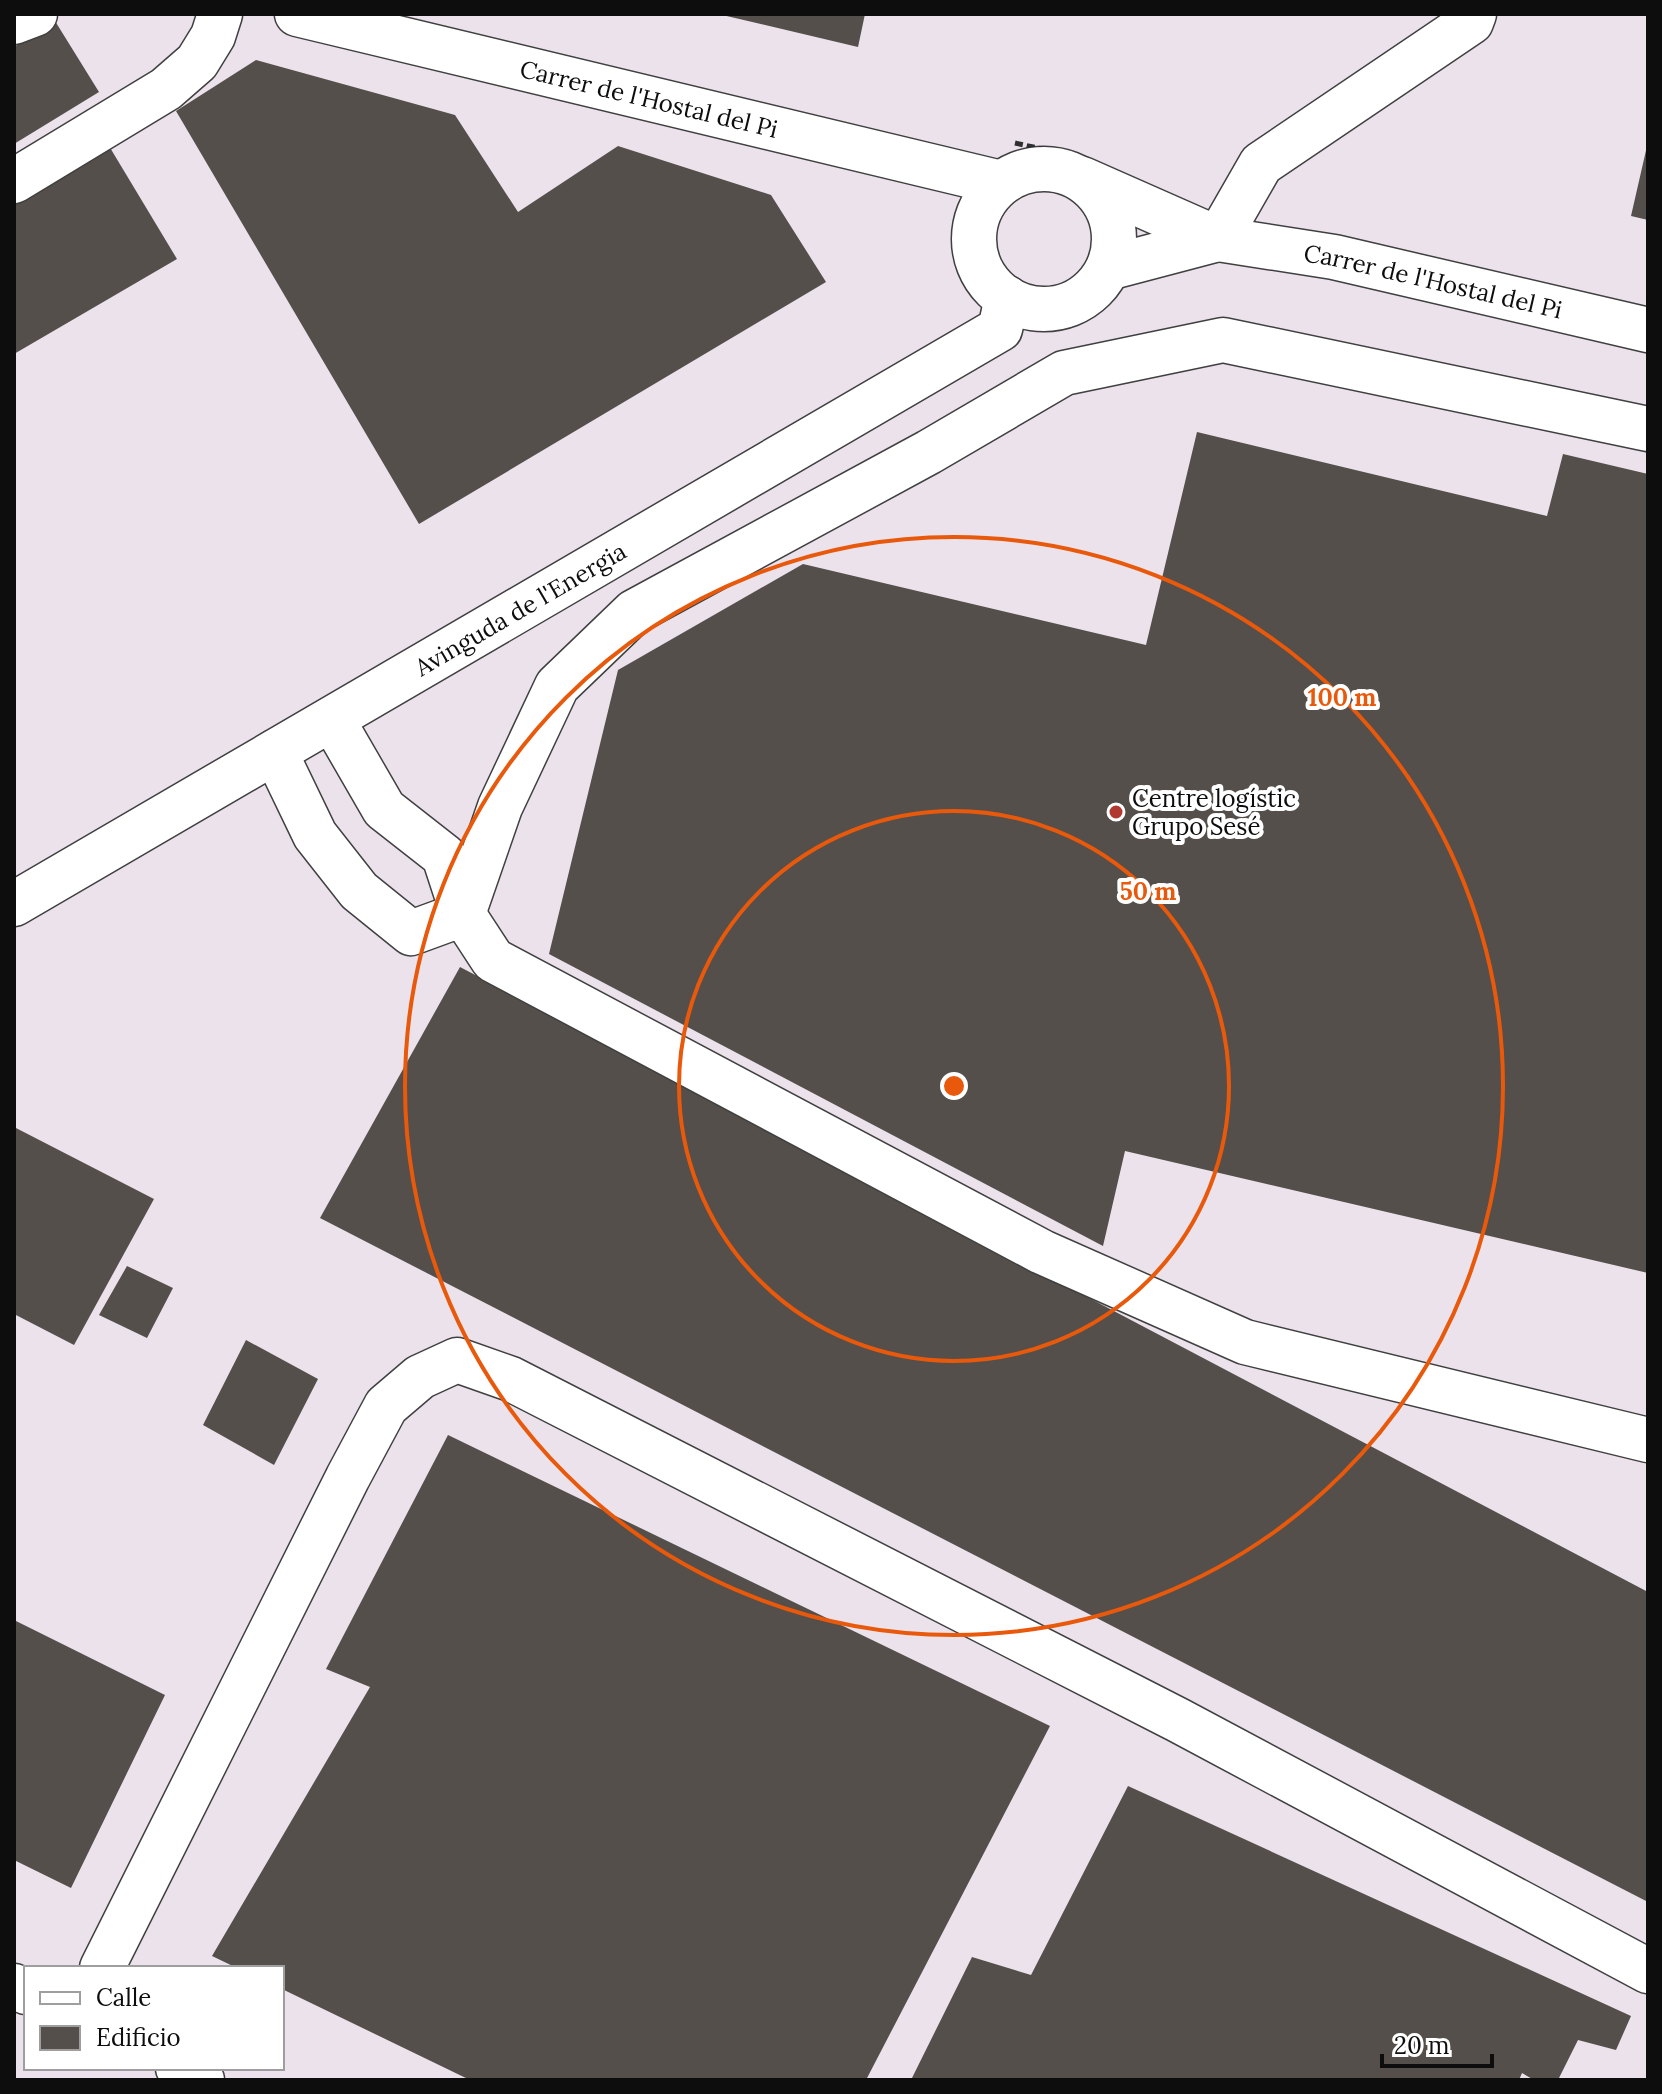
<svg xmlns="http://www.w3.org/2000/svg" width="1662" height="2094" font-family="Lora,serif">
<rect width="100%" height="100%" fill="#fdfcee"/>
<!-- industrial -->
<path fill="#ebe2eb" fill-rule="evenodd" d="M14,14H1648V2080H14ZM26,1968H282V2068H26Z"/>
<!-- building -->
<path fill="#544f4a" d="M718,14H865L858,47Z
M55,21L99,92L14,144V47Z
M256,60L455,115L518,212L618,146L771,195L826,282L419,524L176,111Z
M109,146L177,259L14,354V203Z
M1647,146H1648V220L1631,216Z
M1197,432L1547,516L1563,454L1648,474V1273L1125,1151L1103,1246L549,954L618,670L803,564L1146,645Z
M460,967L1648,1592V1902L320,1218Z
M14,1127L154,1199L74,1345L14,1314Z
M127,1266L173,1288L147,1338L99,1315Z
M246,1340L318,1379L274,1465L203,1425Z
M448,1435L1050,1726L866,2080H470L282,1989V1968H237L212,1956L370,1687L326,1669Z
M14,1620L165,1695L71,1888L14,1860Z
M1128,1786L1631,2016L1616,2050L1578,2040L1558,2080H1534L1522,2073L1519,2080H911L972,1957L1031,1975Z"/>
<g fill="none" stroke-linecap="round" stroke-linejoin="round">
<!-- minor casing -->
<g stroke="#404040" stroke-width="47">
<g id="minor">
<path id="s1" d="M297,14L1001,183"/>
<path d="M14,22L35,14"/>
<circle cx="1044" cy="239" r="70"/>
<path id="s2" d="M1082,179L1218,239L1334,257L1648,330"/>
<path d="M14,181L166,89L197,62L213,36L220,14"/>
<path d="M1218,239L1261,164L1471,22L1474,14"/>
<path d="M1108,268L1218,239"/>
<path d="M332,719L384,809L444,856L463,914L493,960L1042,1252L1245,1342L1648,1440"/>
<path d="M275,752L315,835L359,891L411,933L463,914"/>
<path id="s3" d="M14,904L1000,329L1007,298"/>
<path d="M463,914L500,807L557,686L634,612L929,452L1064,373L1223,340L1648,429"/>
<path d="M102,1968L348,1477L386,1406L420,1377L457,1360L511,1379L1178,1720L1648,1971"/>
<path d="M14,1986L26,1992"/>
<path d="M178,2068L202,2080"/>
</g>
</g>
<!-- path -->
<path stroke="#2f2f2f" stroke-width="5" stroke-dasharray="8 4" stroke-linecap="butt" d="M1015,143L1056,152"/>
<!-- minor -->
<use href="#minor" stroke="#fff" stroke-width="44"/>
</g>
<!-- distance rings -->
<g fill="none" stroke="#e8590c" stroke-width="4">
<circle cx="954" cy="1086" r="275"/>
<circle cx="954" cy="1086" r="549"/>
</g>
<!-- markers -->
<circle fill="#b03a31" stroke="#fff" stroke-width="3" cx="1116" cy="812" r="8"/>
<g text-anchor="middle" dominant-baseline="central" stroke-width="8" stroke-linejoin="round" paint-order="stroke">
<!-- street labels -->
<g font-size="24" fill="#0d0d0d" stroke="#fff">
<text stroke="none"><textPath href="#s1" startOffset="362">Carrer de l'Hostal del Pi</textPath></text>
<text stroke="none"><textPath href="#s2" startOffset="368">Carrer de l'Hostal del Pi</textPath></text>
<text stroke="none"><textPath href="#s3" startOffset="586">Avinguda de l'Energia</textPath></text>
</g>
<!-- poi labels -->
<g font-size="24" fill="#0d0d0d" stroke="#fff" text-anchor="start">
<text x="1132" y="798">Centre logístic<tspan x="1132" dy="28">Grupo Sesé</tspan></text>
</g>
</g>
<circle cx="954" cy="1086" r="12" fill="#e8590c" stroke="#fff" stroke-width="4"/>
<g font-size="24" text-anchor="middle" font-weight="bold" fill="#e8590c" stroke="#fff" stroke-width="8" stroke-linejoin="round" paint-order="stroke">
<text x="1342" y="706">100 m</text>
<text x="1148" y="900">50 m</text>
</g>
<!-- border -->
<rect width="1662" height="2094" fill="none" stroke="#0d0d0d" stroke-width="32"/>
<!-- legend -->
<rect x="24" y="1966" width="260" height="104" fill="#ffffff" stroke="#9e9e9e" stroke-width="2"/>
<rect x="40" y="1992" width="40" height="12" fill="#ffffff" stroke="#9e9e9e" stroke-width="2"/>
<text x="96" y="2006" font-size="24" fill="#0d0d0d">Calle</text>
<rect x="40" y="2026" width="40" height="24" fill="#544f4a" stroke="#9e9e9e" stroke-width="2"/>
<text x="96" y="2046" font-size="24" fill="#0d0d0d">Edificio</text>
<!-- scale -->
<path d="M1382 2054v12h110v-12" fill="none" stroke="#0d0d0d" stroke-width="4"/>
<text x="1394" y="2054" font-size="24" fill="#0d0d0d" stroke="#ffffff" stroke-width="6" paint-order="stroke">20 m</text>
</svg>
